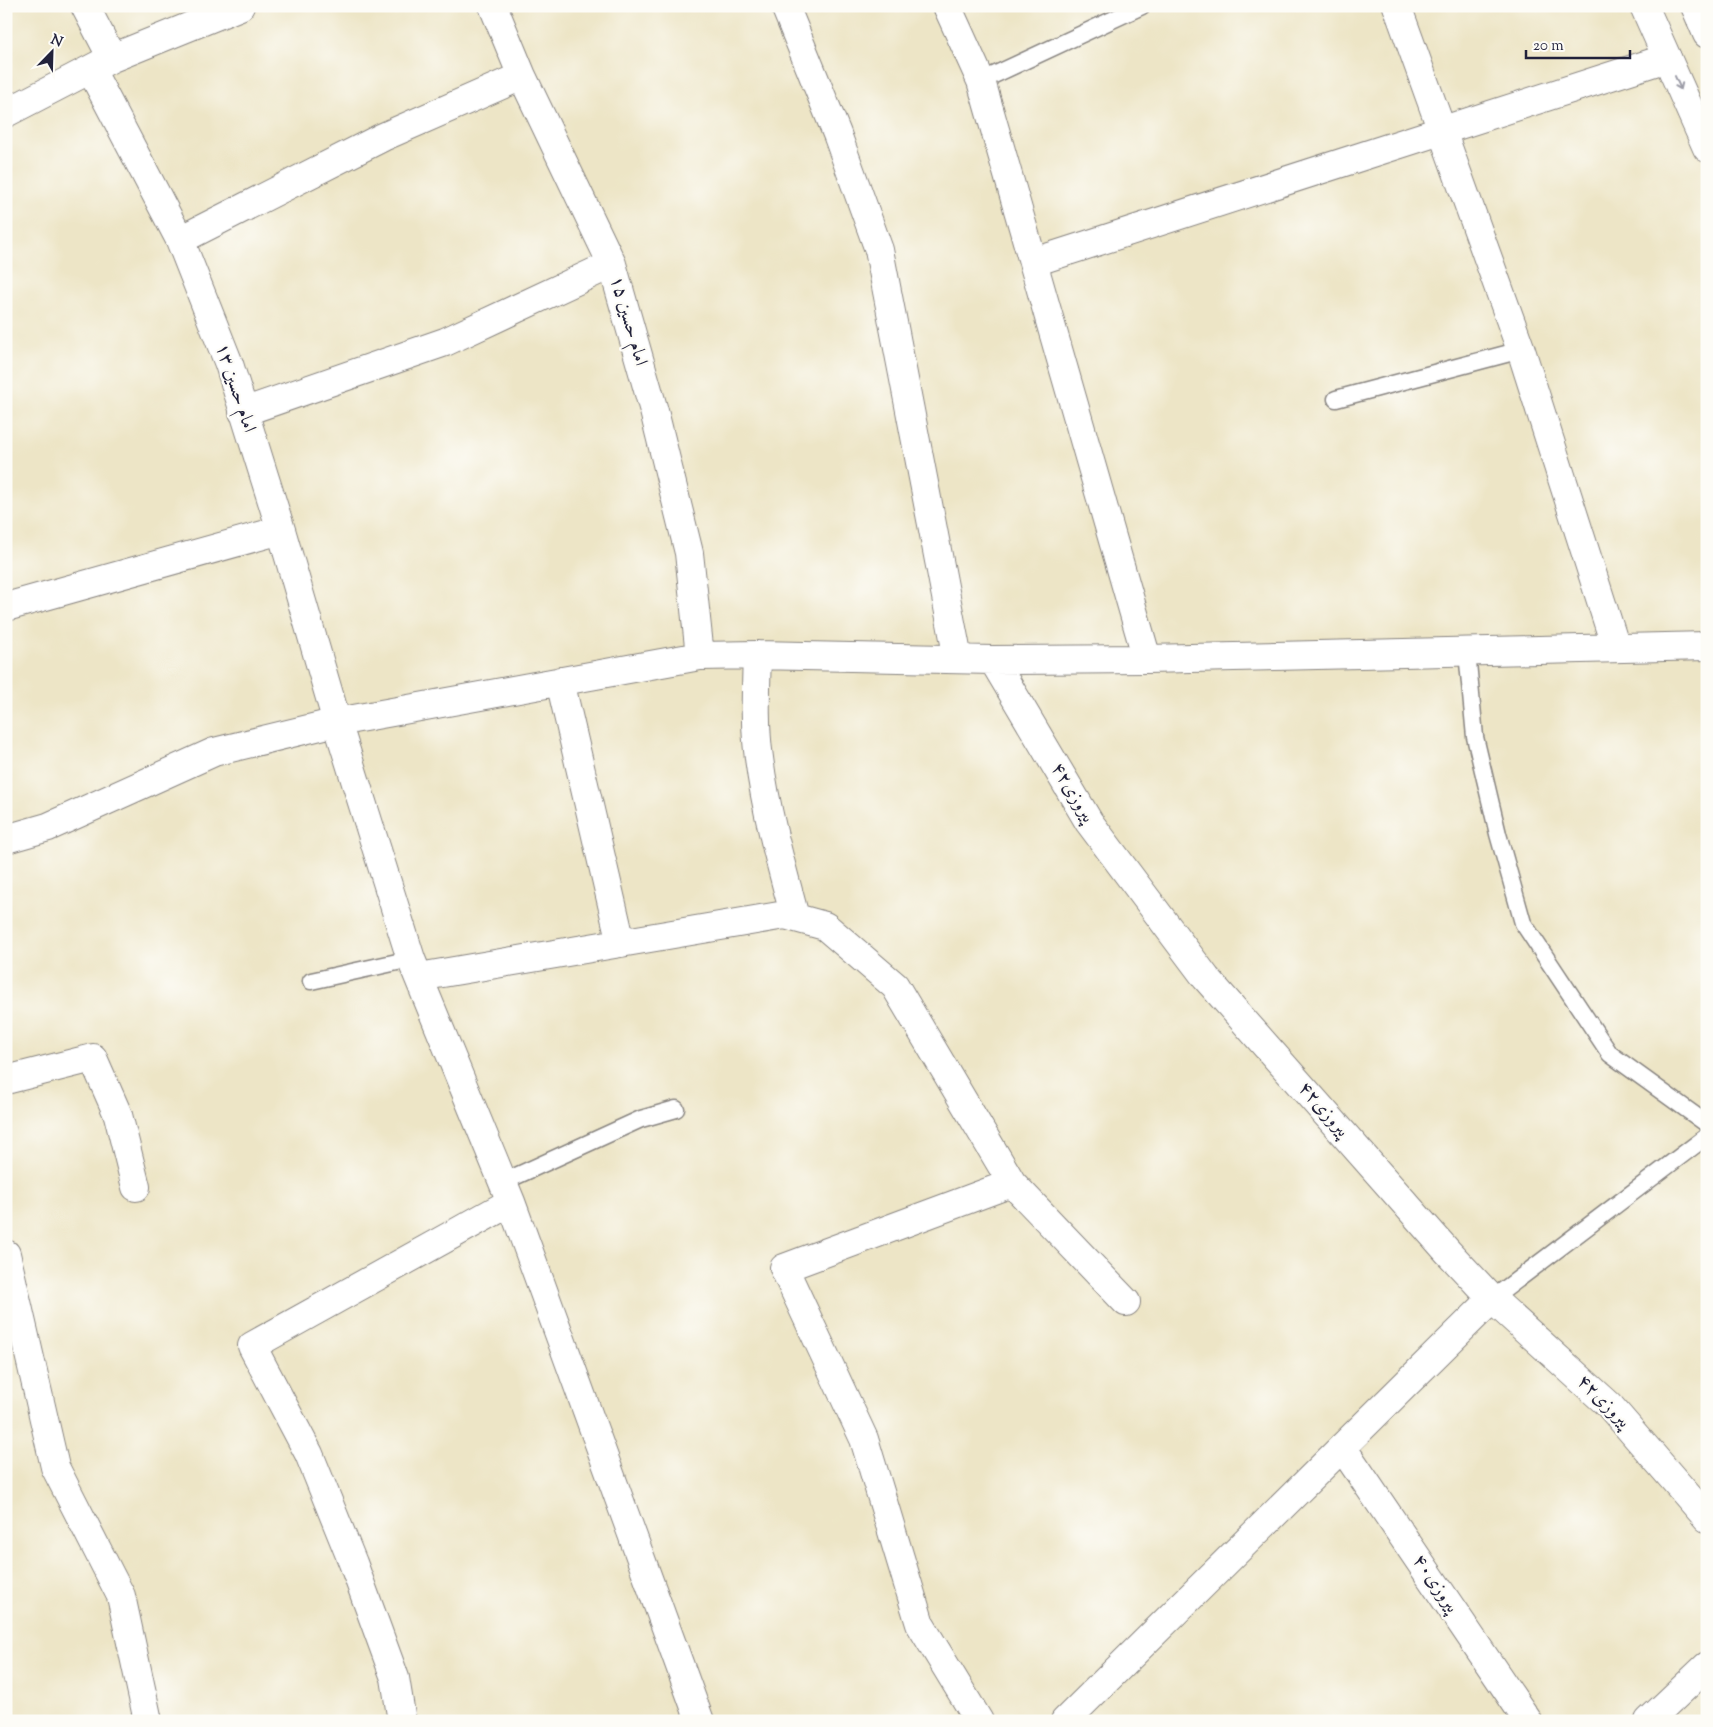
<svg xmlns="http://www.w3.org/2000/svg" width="1713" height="1727" font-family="'Sorts Mill Goudy',Amiri,serif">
<rect width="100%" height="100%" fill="#fdfcf7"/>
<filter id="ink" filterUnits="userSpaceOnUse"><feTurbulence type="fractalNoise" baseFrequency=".02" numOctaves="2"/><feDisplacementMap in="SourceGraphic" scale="10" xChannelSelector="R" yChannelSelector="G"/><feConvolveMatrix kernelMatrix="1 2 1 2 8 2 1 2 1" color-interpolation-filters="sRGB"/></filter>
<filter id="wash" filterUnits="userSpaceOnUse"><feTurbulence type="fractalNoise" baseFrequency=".0096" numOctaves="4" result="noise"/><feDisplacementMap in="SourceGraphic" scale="20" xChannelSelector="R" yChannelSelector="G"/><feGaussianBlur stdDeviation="1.12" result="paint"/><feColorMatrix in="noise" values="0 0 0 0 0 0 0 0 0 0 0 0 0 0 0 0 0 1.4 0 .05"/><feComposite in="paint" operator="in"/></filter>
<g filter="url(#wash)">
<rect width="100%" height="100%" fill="#ede5c6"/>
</g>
<g filter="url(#ink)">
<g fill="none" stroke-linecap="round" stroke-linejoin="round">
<!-- service casing -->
<g stroke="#888480" stroke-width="19">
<path id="service" d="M981,81L1142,6
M1336,399L1521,350
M1467,652L1475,737L1498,834L1523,923L1610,1054L1707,1124
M311,981L411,959
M503,1182L641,1119L676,1109
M1492,1299L1707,1136"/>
</g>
<!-- minor casing -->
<g stroke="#888480" stroke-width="30">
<path id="minor" d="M85,6L112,58
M493,6L522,76L612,264L654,411L689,553L700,656
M785,6L837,134L879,250L958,659
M947,6L981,81L1147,659
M1397,6L1521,350L1616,648
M91,70L180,240L229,364L281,530L337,722L411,959L511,1202L700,1721
M6,113L112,58L240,6
M180,240L383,137L522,76
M1034,262L1667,58
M243,412L445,342L612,264
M6,607L281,530
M757,655C756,689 754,724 759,758C766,812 781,865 795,917
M993,660L1089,822L1206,978L1448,1252L1492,1299L1609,1405L1707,1518
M560,681L621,943
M6,839L48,827L214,752L337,722L700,656L757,655L993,660L1147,659L1707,646
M419,977L785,915L825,926L895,986L1012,1183L1126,1302
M6,1080L93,1058L118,1115L136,1187
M6,1254L55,1467L121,1596L148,1721
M1342,1447L1528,1721
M402,1721L395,1678L353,1563L309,1454L252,1346L511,1202
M979,1721L920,1624L864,1439L784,1268L1012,1183
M1065,1721L1492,1299
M1649,1721L1707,1666"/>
</g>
<!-- tertiary casing -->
<g stroke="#888480" stroke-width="30">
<path id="tertiary" d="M1644,6L1707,148
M1695,6L1707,34"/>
</g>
<!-- service -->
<use href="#service" stroke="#fff" stroke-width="16"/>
<!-- minor -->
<use href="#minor" stroke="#fff" stroke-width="28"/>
<!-- tertiary -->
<use href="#tertiary" stroke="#fff" stroke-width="28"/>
</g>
<!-- one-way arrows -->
<defs><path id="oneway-shaft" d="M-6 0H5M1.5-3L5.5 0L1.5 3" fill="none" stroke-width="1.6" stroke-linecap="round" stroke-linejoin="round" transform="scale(1.25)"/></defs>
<use stroke="#9c9ca7" href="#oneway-shaft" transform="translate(1678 83) rotate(66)"/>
</g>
<g text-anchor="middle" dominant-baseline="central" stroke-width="4.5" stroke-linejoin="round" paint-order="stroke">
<!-- street labels -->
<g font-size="19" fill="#22223b" stroke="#fdfcf7">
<text transform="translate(628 321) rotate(74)">امام حسین ۱۵</text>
<text transform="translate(235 388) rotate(72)">امام حسین ۱۳</text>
<text transform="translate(1072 793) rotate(59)">پیروزی۴۲</text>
<text transform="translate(1323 1110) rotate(49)">پیروزی۴۲</text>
<text transform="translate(1603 1402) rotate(45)">پیروزی۴۲</text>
<text transform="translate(1435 1584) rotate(56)">پیروزی۴۰</text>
</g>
</g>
<!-- margin -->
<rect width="1713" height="1727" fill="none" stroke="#fdfcf7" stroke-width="25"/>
<!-- north arrow -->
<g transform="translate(52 52) rotate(23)" stroke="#fdfcf7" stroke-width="4" paint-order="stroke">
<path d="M0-4L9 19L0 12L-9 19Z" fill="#22223b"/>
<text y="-8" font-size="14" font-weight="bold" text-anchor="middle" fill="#22223b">N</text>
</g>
<!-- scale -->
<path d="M1526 50v8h104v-8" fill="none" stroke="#22223b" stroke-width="2.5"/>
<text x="1533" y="50" font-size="15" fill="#22223b" stroke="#fdfcf7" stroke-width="4" paint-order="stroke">20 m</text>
</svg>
